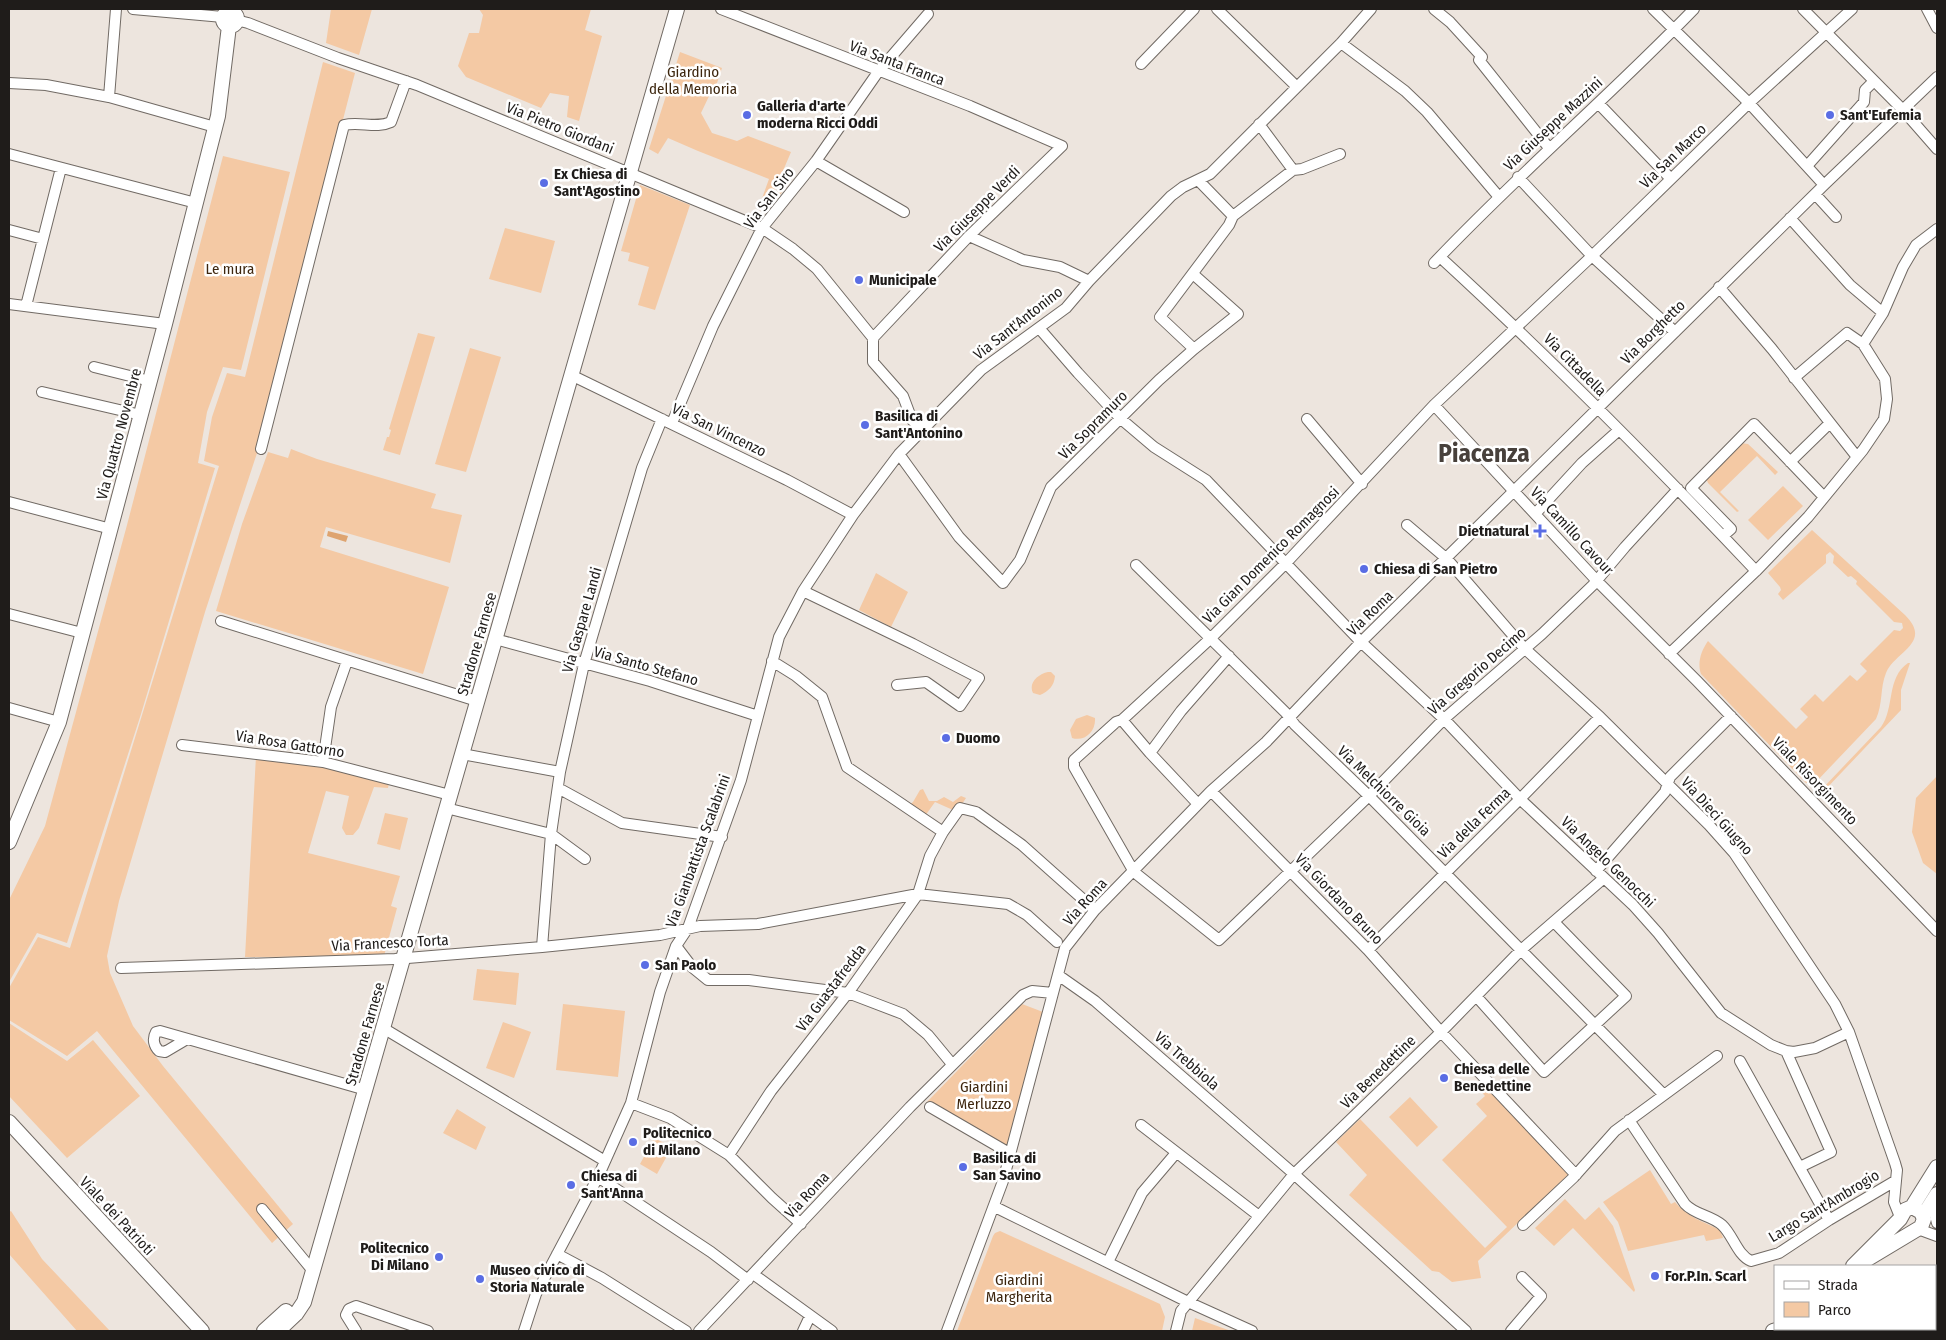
<svg xmlns="http://www.w3.org/2000/svg" width="1946" height="1340" font-family="'Fira Sans Condensed',sans-serif">
<rect width="100%" height="100%" fill="#ede5de"/>
<!-- green -->
<path fill="#f4c9a4" d="M331,9H372L359,55L326,43Z
M479,9H591L585,30L602,36L579,121L567,117L569,96L550,93L541,108L466,77L458,66L469,33H479L483,15Z
M680,52L722,68L716,86L711,92L701,113L712,133L737,141L748,136L791,152L774,192L783,191L771,206L761,201L769,179L698,151L668,138L658,154L649,149Z
M323,62L355,73L305,267L274,401L205,612L119,901L107,956L110,973L133,1026L163,1066L293,1224L272,1243L97,1031L67,1056L9,1020V988L38,937L70,948L219,466L204,461L212,417L227,373L245,377Z
M223,156L290,172L241,370L223,367L207,412L198,463L215,468L141,714L67,943L37,933L9,982V900L45,826L127,525Z
M640,185L690,205L655,310L638,305L649,267L628,261L630,253L621,251Z
M505,228L555,241L541,293L489,279Z
M418,333L435,337L400,455L383,450L387,437H389L391,430L389,429Z
M470,348L501,357L466,472L435,464Z
M1741,443L1748,444L1778,472L1775,475L1757,456L1720,492L1739,511L1737,512L1708,483L1706,478Z
M291,449L317,459L436,494L431,508L462,515L450,563L326,527L320,547L449,587L423,674L216,611L242,524L268,452L288,458Z
M1783,486L1803,506L1768,540L1748,520Z
M1812,530L1905,615C1933,643 1895,651 1886,673C1880,687 1883,704 1876,719L1815,783H1806L1701,674C1697,663 1701,651 1708,641L1796,729L1808,717L1800,709L1815,694L1823,702L1850,675L1857,681L1867,671L1860,664L1894,630L1900,631L1903,628L1902,623L1894,622L1856,584L1857,581L1851,576L1848,577L1833,563L1834,556L1830,552L1826,555V563L1783,600L1778,594L1781,590L1780,587L1768,573Z
M876,573L908,592L891,627L859,610Z
M1908,663H1910L1901,690V710L1824,791L1822,789L1881,727C1895,708 1886,678 1908,663Z
M1048,672H1051L1055,676C1054,686 1049,691 1040,695L1033,693C1028,683 1038,674 1048,672Z
M1087,715L1095,718C1096,731 1085,742 1072,738L1070,730L1076,719Z
M256,756L323,765L389,783L388,788L374,787L359,828L353,835H346L342,828L349,796L326,791L308,853L400,876L391,906L397,908L384,956L245,957Z
M1937,776V874L1923,863L1912,832L1916,798Z
M923,789L929,801H937L944,797L953,802L961,796L966,798L960,807L953,810L935,802L925,816L908,806L913,802L920,790Z
M385,813L408,818L400,850L377,844Z
M477,969L519,973L516,1005L473,1000Z
M563,1004L625,1011L618,1077L556,1070Z
M1022,1004L1043,1012L1007,1150L926,1103Z
M503,1022L531,1032L514,1078L486,1068Z
M9,1023L67,1061L93,1040L140,1096L67,1158L9,1096Z
M1482,1083L1569,1174L1478,1261L1481,1278L1452,1282L1439,1272L1432,1271L1349,1195L1367,1175L1336,1142L1360,1119L1485,1248L1507,1227L1442,1160L1487,1116L1476,1104L1485,1096L1478,1088Z
M1410,1097L1438,1127L1417,1147L1389,1117Z
M457,1109L486,1127L476,1150L443,1133Z
M654,1138L672,1147L657,1174L640,1164Z
M1650,1170L1671,1204L1675,1202C1687,1217 1704,1222 1720,1230L1723,1238L1706,1241L1704,1235L1628,1251L1618,1222L1603,1202Z
M1565,1199L1585,1220L1599,1207L1613,1226L1635,1290L1634,1292L1573,1228L1554,1246L1535,1228Z
M11,1211L42,1259L110,1331H77L9,1254V1212Z
M1000,1231L1160,1304L1165,1317L1162,1331H957L993,1236L995,1233Z
M1195,1318L1231,1331H1192Z"/>
<!-- water -->
<path fill="#dea470" d="M328,531L348,536L346,542L327,536Z"/>
<g fill="none" stroke-linecap="round" stroke-linejoin="round">
<!-- street casing -->
<g stroke="#716a64" stroke-width="12">
<path id="street" d="M133,9L223,17
M721,9L970,106L1062,146L969,236L873,338
M1217,9L1297,87
M1434,9L1450,22L1482,57
M1653,9L1749,103L1824,185
M1803,9L1902,109L1937,149
M1927,9L1937,28
M236,20L248,23L338,58L417,85L762,228L793,249L817,269L873,338
M1341,43L1405,91L1427,112L1499,197
M1479,60L1549,148
M1141,64L1194,9
M9,83L46,85L109,97L215,127
M109,97L116,9
M1598,103L1671,179
M1259,124L1293,170
M9,154L196,203
M816,161L904,212
M1807,166L1864,102L1865,90L1874,81
M1293,170L1302,169L1340,154
M1518,177L1592,256L1675,332
M1199,181L1233,216
M1815,194L1836,217
M1233,216L1293,170
M1790,218L1850,285L1883,313
M9,230L43,239
M969,236L1023,260L1060,267L1089,281
M1440,257C1549,357 1654,463 1756,571
M1434,263C1517,175 1610,96 1694,9
M1719,287L1772,349L1857,457
M9,304L165,324
M26,306L61,168
M1039,328L1078,373L1121,419L1154,447L1206,480L1361,642L1444,719L1520,799L1633,905L1658,933L1721,1013L1771,1045L1786,1051L1794,1052L1815,1048L1849,1032
M873,338V362L903,396L912,420L923,430
M1863,344L1883,313L1903,267L1916,245L1937,229
M1194,349L1160,317L1229,225L1233,216
M94,367L150,381
M571,375L787,480L853,515
M42,392L141,415
M1434,405L1597,581L1697,681L1937,931
M1307,419L1362,484
M672,423L713,326L762,228L816,161L878,72L928,14
M261,449L344,125C360,121 376,129 391,122L406,81
M899,454L959,537L1003,583L1020,560L1051,487L1159,380L1194,349L1238,314L1193,274
M1790,462L1830,423
M1678,489L1625,547L1593,585L1542,634L1444,719L1369,796L1219,940L1134,872L1074,767V760L1116,722L1122,720L1211,638L1286,563L1434,405L1592,256L1749,103L1852,9
M9,502L111,529
M1535,514L1582,463L1619,430
M1407,525L1447,559L1524,648L1600,717L1709,825L1734,853L1835,1004L1849,1032L1895,1163L1897,1170L1894,1202L1900,1217
M1723,536L1731,529L1691,488L1754,424L1824,497
M1136,565L1286,713L1295,725L1369,796L1664,1095
M803,591L913,644L979,678L960,706L926,682L897,685
M9,614L82,633
M221,621L477,701
M495,639L650,681L758,716
M1669,654L1756,571L1808,517L1863,450L1884,419L1887,399L1885,379L1863,344L1847,333L1794,378
M772,661L796,676L822,697L847,767L943,832
M9,708L59,722
M1122,720L1150,753L1198,804
M182,745L323,762L450,795
M1150,753L1181,711L1229,656
M462,754L560,772
M323,762L331,707L347,661
M558,788L622,823L722,837
M1211,791L1368,950L1441,1032L1576,1175
M446,808L551,834L585,859
M1596,871L1665,792L1670,777L1731,716
M676,946L692,967L708,980H749L848,993L903,1014L928,1035L952,1064
M542,947L551,834L560,772L584,664L642,468L662,419
M1368,950L1520,799L1600,717
M121,968L395,959L542,947L660,935L700,926L758,924L918,894L1008,904L1027,915L1057,942
M1058,975L1095,1001L1294,1174L1466,1331
M1476,996L1544,1072L1626,996L1554,922
M383,1028L605,1161
M187,1039L165,1052L159,1051C154,1046 152,1039 156,1032L160,1031L366,1090
M1786,1051L1831,1152L1800,1167
M1740,1061L1829,1220
M631,1103L670,1118L729,1155L772,1198L801,1224
M930,1107L1011,1154
M1629,1120L1685,1204C1695,1215 1711,1215 1722,1225C1733,1235 1737,1255 1751,1261L1779,1253L1829,1220L1895,1181
M1141,1125L1259,1216
M729,1155L771,1091L848,993L918,894L930,856L943,832L960,808L976,812L1022,845L1095,910
M598,1177L711,1252L748,1280
M995,1207L1188,1302L1252,1331
M1937,1208L1935,1215L1937,1223
M262,1209L313,1271
M1523,1225L1574,1177L1615,1131L1717,1056
M1918,1229L1937,1236
M557,1254L602,1278L686,1331
M1108,1262L1142,1193L1176,1153
M753,1274L832,1331
M1844,1329V1331
M356,1331L346,1315L349,1309L356,1306L428,1331
M524,1331L536,1294L598,1177L631,1103L660,992L676,946L688,928L741,780L779,637L803,591L853,515L899,454L981,370L1066,308L1089,281L1171,196L1183,187L1210,174L1341,43L1371,9
M699,1331L910,1107L1023,995L1032,991L1053,993
M803,1331L810,1316
M947,1331L1003,1181L1065,948L1095,910L1211,791L1266,742L1361,642L1675,332L1824,185L1937,77
M1176,1331L1181,1311L1294,1174L1441,1032L1521,950L1604,878
M1511,1331L1541,1296L1522,1277"/>
</g>
<!-- secondary casing -->
<g stroke="#716a64" stroke-width="16">
<path id="secondary" d="M223 19a7 7 0 1 1 14 0a7 7 0 1 1-14 0Z
M9,842L59,722L165,324L218,116L229,26
M9,1122L202,1331
M1912,1207L1937,1167
M1923,1216L1937,1194
M1853,1266L1900,1219L1905,1210L1912,1207L1921,1212L1924,1219L1921,1227L1856,1266
M264,1331L286,1311
M278,1331L296,1314L304,1302L677,9
M1773,1331L1780,1329"/>
</g>
<!-- street -->
<use href="#street" stroke="#fff" stroke-width="10"/>
<!-- secondary -->
<use href="#secondary" stroke="#fff" stroke-width="14"/>
</g>
<!-- markers -->
<g fill="#5a6de4" stroke="#fff" stroke-width="2">
<circle cx="747" cy="115" r="5"/>
<circle cx="1830" cy="115" r="5"/>
<circle cx="544" cy="183" r="5"/>
<circle cx="859" cy="280" r="5"/>
<circle cx="865" cy="425" r="5"/>
<path d="M1537.5 523.5h5v5h5v5h-5v5h-5v-5h-5v-5h5z"/>
<circle cx="1364" cy="569" r="5"/>
<circle cx="946" cy="738" r="5"/>
<circle cx="645" cy="965" r="5"/>
<circle cx="1444" cy="1078" r="5"/>
<circle cx="633" cy="1142" r="5"/>
<circle cx="963" cy="1167" r="5"/>
<circle cx="571" cy="1185" r="5"/>
<circle cx="439" cy="1257" r="5"/>
<circle cx="1655" cy="1276" r="5"/>
<circle cx="480" cy="1279" r="5"/>
</g>
<g text-anchor="middle" dominant-baseline="central" stroke-width="5" stroke-linejoin="round" paint-order="stroke">
<!-- street labels -->
<g font-size="15" fill="#1f1c1a" stroke="#fff">
<text transform="translate(897 63) rotate(21)">Via Santa Franca</text>
<text transform="translate(1553 124) rotate(-43)">Via Giuseppe Mazzini</text>
<text transform="translate(560 128) rotate(22)">Via Pietro Giordani</text>
<text transform="translate(1673 156) rotate(-44)">Via San Marco</text>
<text transform="translate(769 198) rotate(-53)">Via San Siro</text>
<text transform="translate(977 209) rotate(-45)">Via Giuseppe Verdi</text>
<text transform="translate(1018 323) rotate(-38)">Via Sant'Antonino</text>
<text transform="translate(1653 332) rotate(-45)">Via Borghetto</text>
<text transform="translate(1575 365) rotate(45)">Via Cittadella</text>
<text transform="translate(1093 425) rotate(-45)">Via Sopramuro</text>
<text transform="translate(719 430) rotate(26)">Via San Vincenzo</text>
<text transform="translate(119 434) rotate(-75)">Via Quattro Novembre</text>
<text transform="translate(1572 531) rotate(47)">Via Camillo Cavour</text>
<text transform="translate(1271 555) rotate(-45)">Via Gian Domenico Romagnosi</text>
<text transform="translate(1370 613) rotate(-44)">Via Roma</text>
<text transform="translate(582 620) rotate(-74)">Via Gaspare Landi</text>
<text transform="translate(477 644) rotate(-74)">Stradone Farnese</text>
<text transform="translate(646 666) rotate(16)">Via Santo Stefano</text>
<text transform="translate(1477 671) rotate(-41)">Via Gregorio Decimo</text>
<text transform="translate(290 744) rotate(9)">Via Rosa Gattorno</text>
<text transform="translate(1815 781) rotate(46)">Viale Risorgimento</text>
<text transform="translate(1384 791) rotate(44)">Via Melchiorre Gioia</text>
<text transform="translate(1717 816) rotate(48)">Via Dieci Giugno</text>
<text transform="translate(1474 823) rotate(-44)">Via della Ferma</text>
<text transform="translate(698 851) rotate(-70)">Via Gianbattista Scalabrini</text>
<text transform="translate(1608 862) rotate(44)">Via Angelo Genocchi</text>
<text transform="translate(1339 899) rotate(46)">Via Giordano Bruno</text>
<text transform="translate(1085 902) rotate(-48)">Via Roma</text>
<text transform="translate(390 943) rotate(-3)">Via Francesco Torta</text>
<text transform="translate(831 988) rotate(-53)">Via Guastafredda</text>
<text transform="translate(365 1034) rotate(-74)">Stradone Farnese</text>
<text transform="translate(1187 1061) rotate(41)">Via Trebbiola</text>
<text transform="translate(1378 1072) rotate(-44)">Via Benedettine</text>
<text transform="translate(807 1195) rotate(-47)">Via Roma</text>
<text transform="translate(1824 1206) rotate(-31)">Largo Sant'Ambrogio</text>
<text transform="translate(117 1216) rotate(47)">Viale dei Patrioti</text>
</g>
<!-- park labels -->
<g font-size="15" fill="#3d260e" stroke="#fff">
<text x="693" y="72">Giardino<tspan x="693" dy="17">della Memoria</tspan></text>
<text x="230" y="269">Le mura</text>
<text x="984" y="1087">Giardini<tspan x="984" dy="17">Merluzzo</tspan></text>
<text x="1019" y="1280">Giardini<tspan x="1019" dy="17">Margherita</tspan></text>
</g>
<!-- poi labels -->
<g font-size="15" font-weight="bold" fill="#1f1c1a" stroke="#fff" text-anchor="start">
<text x="757" y="106">Galleria d'arte<tspan x="757" dy="17">moderna Ricci Oddi</tspan></text>
<text x="1840" y="115">Sant'Eufemia</text>
<text x="554" y="174">Ex Chiesa di<tspan x="554" dy="17">Sant'Agostino</tspan></text>
<text x="869" y="280">Municipale</text>
<text x="875" y="416">Basilica di<tspan x="875" dy="17">Sant'Antonino</tspan></text>
<text x="1529" y="531" text-anchor="end">Dietnatural</text>
<text x="1374" y="569">Chiesa di San Pietro</text>
<text x="956" y="738">Duomo</text>
<text x="655" y="965">San Paolo</text>
<text x="1454" y="1069">Chiesa delle<tspan x="1454" dy="17">Benedettine</tspan></text>
<text x="643" y="1133">Politecnico<tspan x="643" dy="17">di Milano</tspan></text>
<text x="973" y="1158">Basilica di<tspan x="973" dy="17">San Savino</tspan></text>
<text x="581" y="1176">Chiesa di<tspan x="581" dy="17">Sant'Anna</tspan></text>
<text x="429" y="1248" text-anchor="end">Politecnico<tspan x="429" dy="17">Di Milano</tspan></text>
<text x="490" y="1270">Museo civico di<tspan x="490" dy="17">Storia Naturale</tspan></text>
<text x="1665" y="1276">For.P.In. Scarl</text>
</g>
<!-- town labels -->
<g font-size="25" font-weight="bold" fill="#47403b" stroke="#fff">
<text x="1484" y="454">Piacenza</text>
</g>
</g>
<!-- border -->
<rect width="1946" height="1340" fill="none" stroke="#1f1c1a" stroke-width="20"/>
<!-- legend -->
<rect x="1774" y="1265" width="162" height="65" fill="#ffffff" stroke="#a5a4a3"/>
<rect x="1784" y="1281" width="25" height="8" fill="#ffffff" stroke="#a5a4a3"/>
<text x="1818" y="1290" font-size="15" fill="#1f1c1a">Strada</text>
<rect x="1784" y="1302" width="25" height="15" fill="#f4c9a4" stroke="#a5a4a3"/>
<text x="1818" y="1315" font-size="15" fill="#1f1c1a">Parco</text>
</svg>
